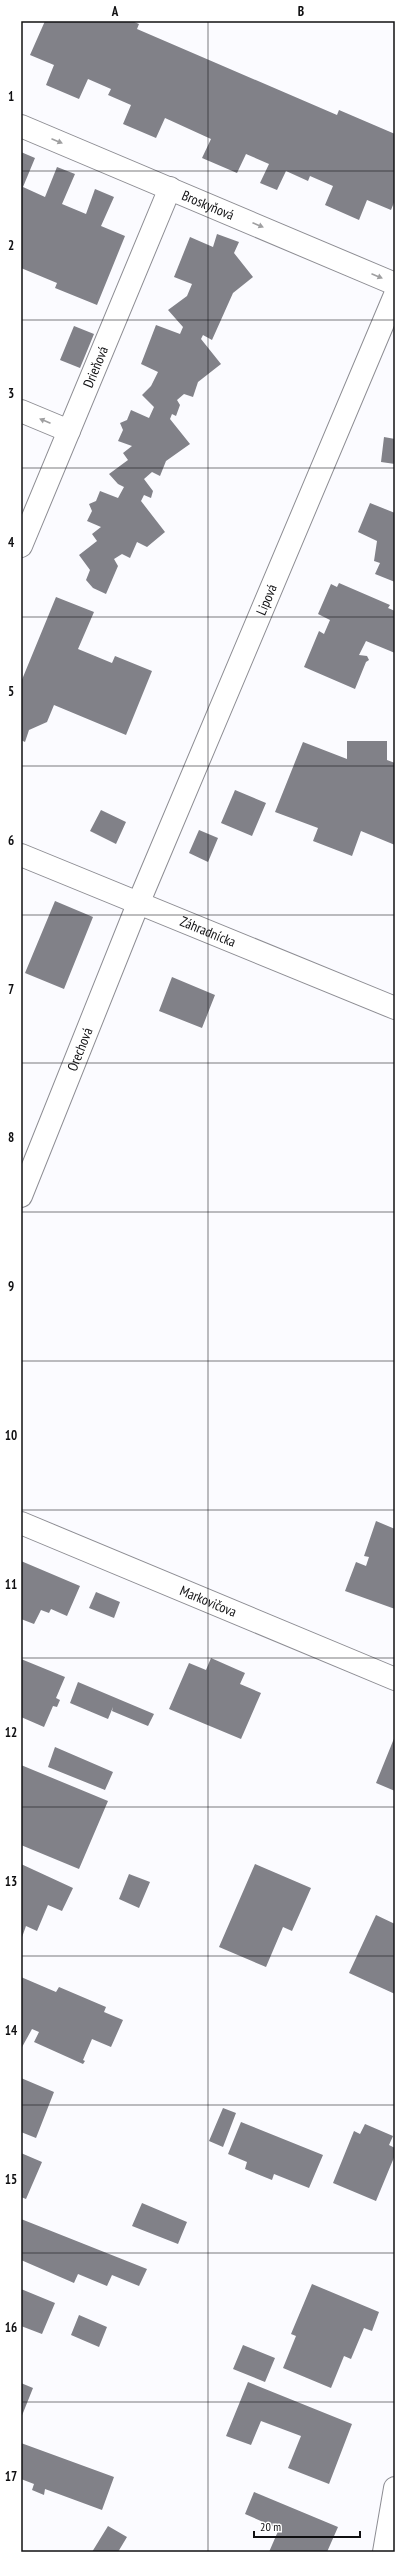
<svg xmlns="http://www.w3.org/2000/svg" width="416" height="2573" font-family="'PT Sans Narrow',sans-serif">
<rect width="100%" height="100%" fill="#fbfbff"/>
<!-- building -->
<path fill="#818188" d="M45,21H132L139,24L137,29L216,63L337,115L339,110L395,134V200L391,210L367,200L359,220L325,205L333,186L310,176L308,181L286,171L277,190L260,183L269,164L246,154L237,173L202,158L211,139L165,118L156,138L123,124L131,105L108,95L111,89L88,79L79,99L46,85L54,65L30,55Z
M21,152L35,158L23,187L45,197L57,167L75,174L62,204L86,214L95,189L114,197L101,226L125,236L97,305L55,288L57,283L21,268Z
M217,234L239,242L234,253L253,277L233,293L212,340L203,335L201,339L221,364L198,382L193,397L184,394L177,400L180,405L176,416L172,414L170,419L190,444L166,461L160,476L152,472L144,479L153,491L151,498L144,495L141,501L165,532L147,547L137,542L130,558L122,554L114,559L118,566L106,594L93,588L86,580L90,570L79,555L97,541L92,534L101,527L87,521L92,511L89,504L96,501L100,491L118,498L124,487L118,484L109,474L128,460L123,453L132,446L118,441L123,430L120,423L127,420L131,410L149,418L154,407L142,395L151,386L158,372L141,364L156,325L180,334L183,327L168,310L187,296L192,284L174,277L190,237L213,247Z
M74,326L94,334L80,368L60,360Z
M384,437L395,439V464L381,462Z
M370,503L395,513V582L375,574L380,563L374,561L377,541L358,532Z
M339,583L390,605L388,608L395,611V653L366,641L359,655L367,656L369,660L366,662L355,689L304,667L319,631L324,634L330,620L318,614L331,584L337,587Z
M56,597L94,612L78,649L112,663L115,656L152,671L126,735L54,705L47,722L29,730L25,742L21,740V682Z
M347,741H387V760L395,763V845L361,831L352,856L313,841L318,828L275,812L303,742L347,759Z
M235,790L266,803L252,836L221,823Z
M101,810L126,822L116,844L90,831Z
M199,830L218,838L208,862L189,853Z
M55,901L93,917L64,989L25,973Z
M172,977L215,995L202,1028L159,1011Z
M376,1521L395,1529V1609L345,1591L356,1562L366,1566L369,1557L364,1556Z
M21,1561L80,1586L67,1616L51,1609L49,1613L41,1610L34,1624L21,1619Z
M96,1592L120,1602L114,1618L89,1608Z
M211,1658L245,1673L240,1684L261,1693L241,1739L169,1709L189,1663L206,1670Z
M21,1659L65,1677L56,1698L60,1700L57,1707L53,1706L44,1727L21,1717Z
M78,1682L154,1714L148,1726L112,1711L113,1707L108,1719L70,1703Z
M395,1736V1791L376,1783Z
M55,1747L113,1772L105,1790L48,1767Z
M21,1765L108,1801L79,1869L21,1845Z
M21,1864L73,1888L62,1911L48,1905L37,1931L26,1926L21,1940Z
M255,1864L311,1888L292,1931L283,1927L266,1967L219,1947Z
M129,1874L150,1882L139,1908L119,1899Z
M376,1915L395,1924V1994L349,1973Z
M21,1977L56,1992L59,1987L106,2007L104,2012L123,2020L111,2047L92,2039L83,2060L85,2061L83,2064L34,2042L39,2032L32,2029L21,2049Z
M21,2078L54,2092L36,2138L21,2132Z
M223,2108L236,2113L223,2147L209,2141Z
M241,2122L323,2155L309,2188L274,2174L272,2180L245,2169L247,2162L228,2154Z
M365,2124L393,2136L389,2145L395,2148V2155L376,2201L333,2183L354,2131L360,2134Z
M21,2153L42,2162L26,2199L21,2197Z
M142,2203L187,2222L178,2244L132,2226Z
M21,2219L147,2269L139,2286L112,2275L107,2286L78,2274L74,2283L21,2260Z
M312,2284L379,2312L372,2331L364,2328L351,2359L344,2356L331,2388L283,2368L296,2336L291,2334Z
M21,2289L55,2303L42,2334L21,2326Z
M79,2315L107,2327L99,2347L71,2335Z
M243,2345L275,2358L265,2382L233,2369Z
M248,2382L352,2424L329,2484L288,2468L301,2436L261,2421L251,2445L226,2436Z
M21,2383L33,2388L21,2418Z
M21,2443L114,2477L102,2510L45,2489L44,2495L32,2490L34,2484L21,2479Z
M254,2492L338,2527L327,2552H269L279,2529L245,2514Z
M108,2526L127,2537L118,2552H92Z"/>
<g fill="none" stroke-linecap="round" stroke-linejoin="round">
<!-- minor casing -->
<g stroke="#8d8d93" stroke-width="24">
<g id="minor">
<path id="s1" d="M21,126L395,284"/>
<path d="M21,411L69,431"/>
<path id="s2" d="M21,546L170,188"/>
<path id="s3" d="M21,855L395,1008"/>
<path id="s4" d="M21,1196L138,904L395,295"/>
<path id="s5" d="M21,1523L395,1679"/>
<path d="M384,2552L395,2488"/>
</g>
</g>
<!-- minor -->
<use href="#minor" stroke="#fff" stroke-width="22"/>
</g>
<!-- one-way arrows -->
<defs><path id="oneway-solid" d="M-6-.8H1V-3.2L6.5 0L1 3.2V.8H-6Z"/></defs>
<g fill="#9f9fa0">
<use href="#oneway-solid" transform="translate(57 141) rotate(23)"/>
<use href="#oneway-solid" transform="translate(258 225) rotate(23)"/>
<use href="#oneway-solid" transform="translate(377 276) rotate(23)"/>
<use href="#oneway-solid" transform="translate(45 421) rotate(-157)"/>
</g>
<!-- grid -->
<path fill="none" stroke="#101012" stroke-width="1" stroke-opacity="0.55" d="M208,21V2552M21,171H395M21,320H395M21,468H395M21,617H395M21,766H395M21,915H395M21,1063H395M21,1212H395M21,1361H395M21,1510H395M21,1658H395M21,1807H395M21,1956H395M21,2105H395M21,2253H395M21,2402H395"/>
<g text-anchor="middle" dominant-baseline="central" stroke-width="3" stroke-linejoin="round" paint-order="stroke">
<!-- street labels -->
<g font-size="14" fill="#101012" stroke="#fff">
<text stroke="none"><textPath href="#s1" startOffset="203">Broskyňová</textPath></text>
<text stroke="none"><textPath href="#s2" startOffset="194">Drieňová</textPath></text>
<text stroke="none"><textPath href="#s4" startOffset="645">Lipová</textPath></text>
<text stroke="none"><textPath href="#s3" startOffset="202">Záhradnícka</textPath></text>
<text stroke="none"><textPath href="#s4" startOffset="158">Orechová</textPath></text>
<text stroke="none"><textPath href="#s5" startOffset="203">Markovičova</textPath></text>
</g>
</g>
<!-- border -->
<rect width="416" height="2573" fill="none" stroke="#ffffff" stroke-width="44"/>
<!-- scale -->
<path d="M254 2531v6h106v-6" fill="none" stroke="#101012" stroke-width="2"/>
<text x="260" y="2531" font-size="12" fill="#101012" stroke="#ffffff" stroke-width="3" paint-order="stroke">20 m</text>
<rect x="22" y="22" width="372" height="2529" fill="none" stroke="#101012" stroke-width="1.5"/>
<g font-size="13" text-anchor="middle" font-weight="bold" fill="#101012">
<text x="115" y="16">A</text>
<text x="301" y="16">B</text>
<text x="11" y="101">1</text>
<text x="11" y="250">2</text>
<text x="11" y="398">3</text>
<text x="11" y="547">4</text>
<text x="11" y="696">5</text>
<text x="11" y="845">6</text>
<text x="11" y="994">7</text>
<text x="11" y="1142">8</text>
<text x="11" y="1291">9</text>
<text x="11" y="1440">10</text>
<text x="11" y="1589">11</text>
<text x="11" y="1737">12</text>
<text x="11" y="1886">13</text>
<text x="11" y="2035">14</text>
<text x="11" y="2184">15</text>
<text x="11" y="2332">16</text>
<text x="11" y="2481">17</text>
</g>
</svg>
